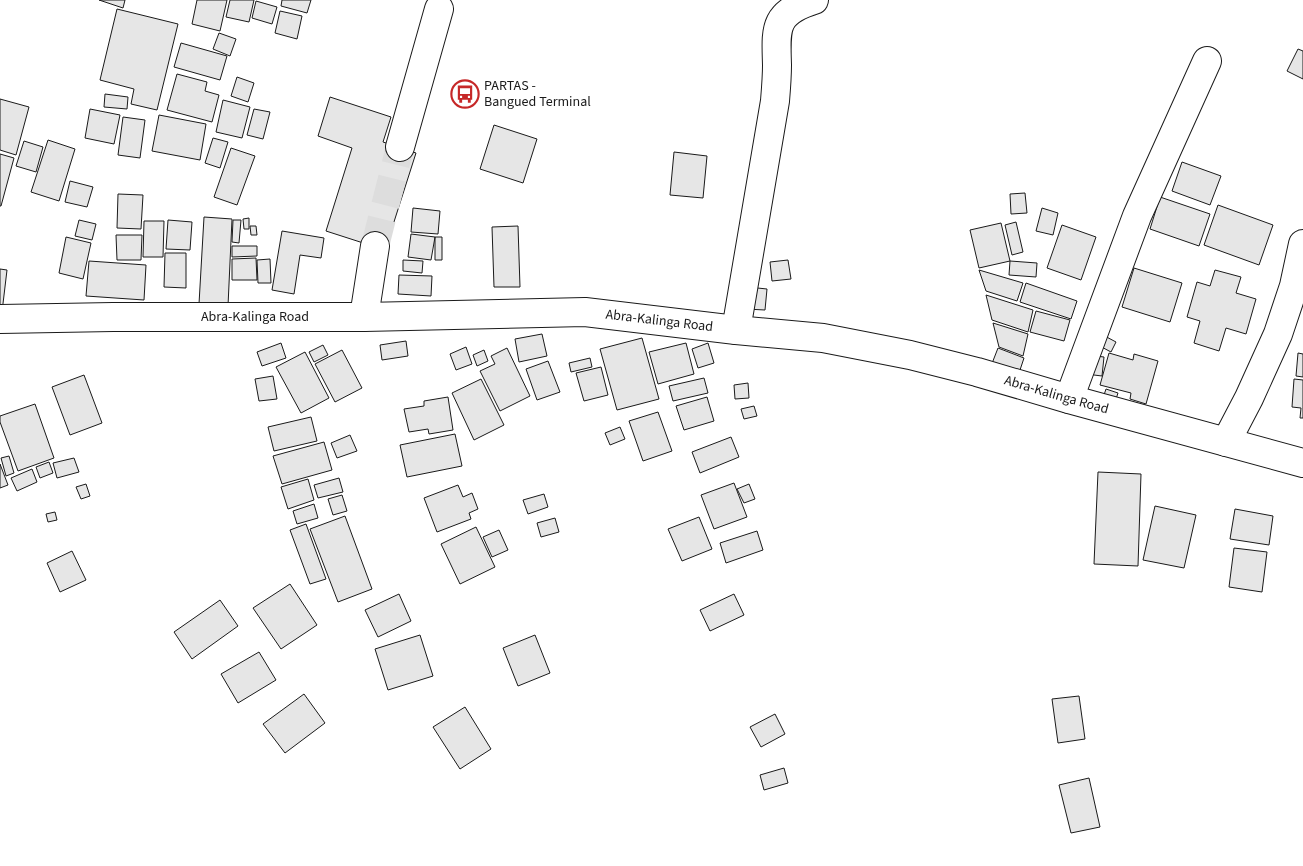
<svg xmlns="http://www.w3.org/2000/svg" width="1303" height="866" font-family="'Source Sans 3',sans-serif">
<rect width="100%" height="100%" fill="#fff"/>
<!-- building -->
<path fill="#e6e6e6" stroke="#1a1a1a" d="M99,0H125L123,8Z
M197,0H227L220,31L192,24Z
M230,0H254L249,22L226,17Z
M282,0H311L307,13L281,6Z
M256,1L277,7L272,24L252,18Z
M117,9L178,24L157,110L131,104L134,89L100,80Z
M280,11L302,16L297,39L275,33Z
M219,33L236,39L230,56L213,49Z
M181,43L227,56L220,80L174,67Z
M1298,49L1303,51V79L1287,71Z
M177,74L207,82L205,91L219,95L212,122L167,110Z
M237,77L254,83L248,102L231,96Z
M105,94L128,97L127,109L104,107Z
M330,97L391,117L383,142L416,153L385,250L326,231L352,148L318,136Z
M0,99L29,107L16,155L0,150Z
M223,100L250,107L242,138L216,132Z
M90,109L120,115L114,144L85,138Z
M254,109L270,112L263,139L247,135Z
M159,115L206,124L200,160L152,151Z
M123,117L145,120L140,158L118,155Z
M494,125L537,139L523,183L480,169Z
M213,138L228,142L220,168L205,163Z
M48,140L75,149L59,201L31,192Z
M24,141L43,147L36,172L16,166Z
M231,148L255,156L237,205L214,197Z
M674,152L707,156L703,198L670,195Z
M0,154L14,158L1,206H0Z
M1182,162L1221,176L1210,205L1172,191Z
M70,181L93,187L87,207L65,202Z
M1025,193L1027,213L1011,214L1010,194Z
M118,194L143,195L141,229L117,228Z
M1160,197L1210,214L1199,246L1150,229Z
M1218,205L1273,225L1259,265L1204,245Z
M413,208L440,211L438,234L411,232Z
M1042,208L1058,213L1053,235L1036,231Z
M204,217L232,219L228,306L199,304Z
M249,218V229H244L243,219Z
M79,220L96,224L92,240L75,236Z
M168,220L192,222L190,250L166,249Z
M233,220H241L239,243L232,242Z
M144,221H164L163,257H143Z
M1016,222L1023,252L1012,255L1005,225Z
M1001,223L1010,261L979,268L970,230Z
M1062,225L1096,237L1081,280L1047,268Z
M250,226H256L257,235H251Z
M518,226L520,287H494L492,227Z
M282,231L324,238L321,258L300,255L294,294L272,290Z
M411,234L435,237L431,260L408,257Z
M116,235H142L141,260H117Z
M66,237L91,243L83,279L59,273Z
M435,237H442V260H435Z
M232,246H257V256L232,257Z
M165,253H186V288L164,287Z
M256,258L257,280H232V259Z
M270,259L271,283H258L257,260Z
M403,260L423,261L422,273L403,271Z
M788,260L791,279L772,281L770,262Z
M89,261L146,265L144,300L86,296Z
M1010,261L1037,263L1036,277L1009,275Z
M1134,268L1182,283L1170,322L1122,307Z
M0,269L7,270L2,312H0Z
M979,270L1023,283L1017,301L986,291Z
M1215,270L1241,277L1236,293L1256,299L1246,334L1226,328L1219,351L1194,343L1200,321L1187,317L1197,282L1210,286Z
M399,275L432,276L431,296L398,294Z
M1026,283L1077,301L1071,319L1020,302Z
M748,287L767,289L765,310L746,309Z
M986,295L1033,310L1028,332L992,320Z
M1036,311L1070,320L1064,341L1030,332Z
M993,323L1028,334L1023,356L999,347Z
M542,334L547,356L519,362L515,339Z
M1101,334L1116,342L1111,352L1096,344Z
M642,338L659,399L617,410L600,349Z
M406,341L408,356L382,360L380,345Z
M281,343L286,358L262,366L257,352Z
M686,343L694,374L658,384L649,352Z
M708,343L714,363L698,368L692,349Z
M323,345L328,355L314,362L309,352Z
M466,347L472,364L456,370L450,354Z
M507,348L530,396L500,411L480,371L495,364L491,356Z
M998,348L1024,358L1018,376L991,366Z
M342,350L362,388L335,402L315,364Z
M484,350L488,361L477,366L473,355Z
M305,352L329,398L301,413L276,367Z
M1109,353L1133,360L1134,354L1158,361L1146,404L1130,399L1131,393L1100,385Z
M1298,353L1303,354V377L1296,376Z
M1088,355L1104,357L1102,376L1086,374Z
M590,358L592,367L571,372L569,363Z
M548,361L560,392L537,400L526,369Z
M601,367L608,395L584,401L576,373Z
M84,375L102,423L70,435L52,387Z
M273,376L277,399L259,401L255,379Z
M704,378L708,393L673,401L669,386Z
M481,379L504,425L474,440L452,393Z
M1294,379L1303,380V418H1300L1301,408L1292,407Z
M748,383L749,398L735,399L734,385Z
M1106,389L1118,393L1113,408L1101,404Z
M448,397L453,430L429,434L428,429L409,432L404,409L424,406V401Z
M707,397L714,421L684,430L676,406Z
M35,404L54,458L18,471L0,422V416Z
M754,406L757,416L744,419L741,409Z
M658,412L672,451L643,461L629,421Z
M311,417L317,441L274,451L268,427Z
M620,427L625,439L610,445L605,433Z
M455,434L462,466L407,477L400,445Z
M350,435L357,451L337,458L331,443Z
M731,437L739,457L700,473L692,452Z
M324,442L332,470L282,484L273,456Z
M9,456L14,473L6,476L1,458Z
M74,458L79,472L57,478L53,463Z
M49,462L53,473L40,478L36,467Z
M0,464L8,485L0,488Z
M32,469L37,482L17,491L11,478Z
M1098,472L1141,474L1138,566L1094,564Z
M339,478L343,492L318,498L314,485Z
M308,479L314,500L288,509L281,487Z
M734,483L747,517L714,529L701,495Z
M86,484L90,496L81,499L76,487Z
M749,484L755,499L744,503L737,489Z
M458,485L463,497L472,493L478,509L469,513L471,519L437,532L424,498Z
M544,494L548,507L528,514L523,500Z
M342,495L347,511L333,515L328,499Z
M314,504L318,518L297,524L293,511Z
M1155,506L1196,515L1184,568L1143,560Z
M1235,509L1273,516L1269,545L1230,539Z
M55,512L57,520L48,522L46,514Z
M345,516L372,589L338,602L310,529Z
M699,517L712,549L682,561L668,529Z
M555,518L559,532L541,537L537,523Z
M306,524L326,579L310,584L290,530Z
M476,527L495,567L460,584L441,544Z
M499,530L508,550L492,557L483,537Z
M757,531L763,550L726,563L720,543Z
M1234,548L1267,552L1262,592L1229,587Z
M72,551L86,580L60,592L47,563Z
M290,584L317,625L281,649L253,608Z
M399,594L411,621L378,637L365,610Z
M734,594L744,615L710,631L700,610Z
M220,600L238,626L192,659L174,632Z
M420,635L433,676L388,690L375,649Z
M535,635L550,673L518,686L503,648Z
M259,652L276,680L238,703L221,674Z
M304,694L325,723L285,753L263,724Z
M1079,696L1085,739L1058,743L1052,699Z
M465,707L491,749L460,769L433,727Z
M775,714L785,734L761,747L750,727Z
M784,768L788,783L764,790L760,775Z
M1089,778L1100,827L1071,833L1059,785Z"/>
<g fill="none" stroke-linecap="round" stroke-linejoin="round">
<!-- minor-tunnel -->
<path stroke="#ddd" stroke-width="28" stroke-dasharray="28 14" stroke-linecap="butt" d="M375,246L400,147"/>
<!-- minor casing -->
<g stroke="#1a1a1a" stroke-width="30">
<path id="minor" d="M400,147L439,9
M364,317L375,246
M736,330L775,101C776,89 777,77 777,65C776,29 773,13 814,0
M1069,399L1137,216L1207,61
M1226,442L1249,398L1278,334L1294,286L1303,244"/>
</g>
<!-- major casing -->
<g stroke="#1a1a1a" stroke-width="30">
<g id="major">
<path id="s1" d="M0,319L113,317H364L585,312L736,330L823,338L910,355L977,372L1069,399L1303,463"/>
</g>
</g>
<!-- minor -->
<use href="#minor" stroke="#fff" stroke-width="28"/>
<!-- major -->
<use href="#major" stroke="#fff" stroke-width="28"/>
</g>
<!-- icons -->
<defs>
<g id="bus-ring" transform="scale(1.4375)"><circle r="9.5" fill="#fff" stroke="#c62828" stroke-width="1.5"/><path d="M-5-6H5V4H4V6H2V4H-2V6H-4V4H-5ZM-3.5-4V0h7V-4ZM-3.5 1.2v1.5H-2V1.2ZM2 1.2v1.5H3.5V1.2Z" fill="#c62828"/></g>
</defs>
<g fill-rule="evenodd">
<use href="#bus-ring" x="465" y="94"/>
</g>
<g text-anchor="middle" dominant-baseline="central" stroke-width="4" stroke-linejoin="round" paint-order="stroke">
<!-- poi labels -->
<g font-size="14" fill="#1a1a1a" stroke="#fff" text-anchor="start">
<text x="484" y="86">PARTAS -<tspan x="484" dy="16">Bangued Terminal</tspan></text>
</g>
<!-- street labels -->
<g font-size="14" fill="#1a1a1a" stroke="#fff">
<text stroke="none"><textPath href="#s1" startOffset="255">Abra-Kalinga Road</textPath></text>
<text stroke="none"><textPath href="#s1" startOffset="660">Abra-Kalinga Road</textPath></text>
<text stroke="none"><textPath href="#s1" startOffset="1065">Abra-Kalinga Road</textPath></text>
</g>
</g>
</svg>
